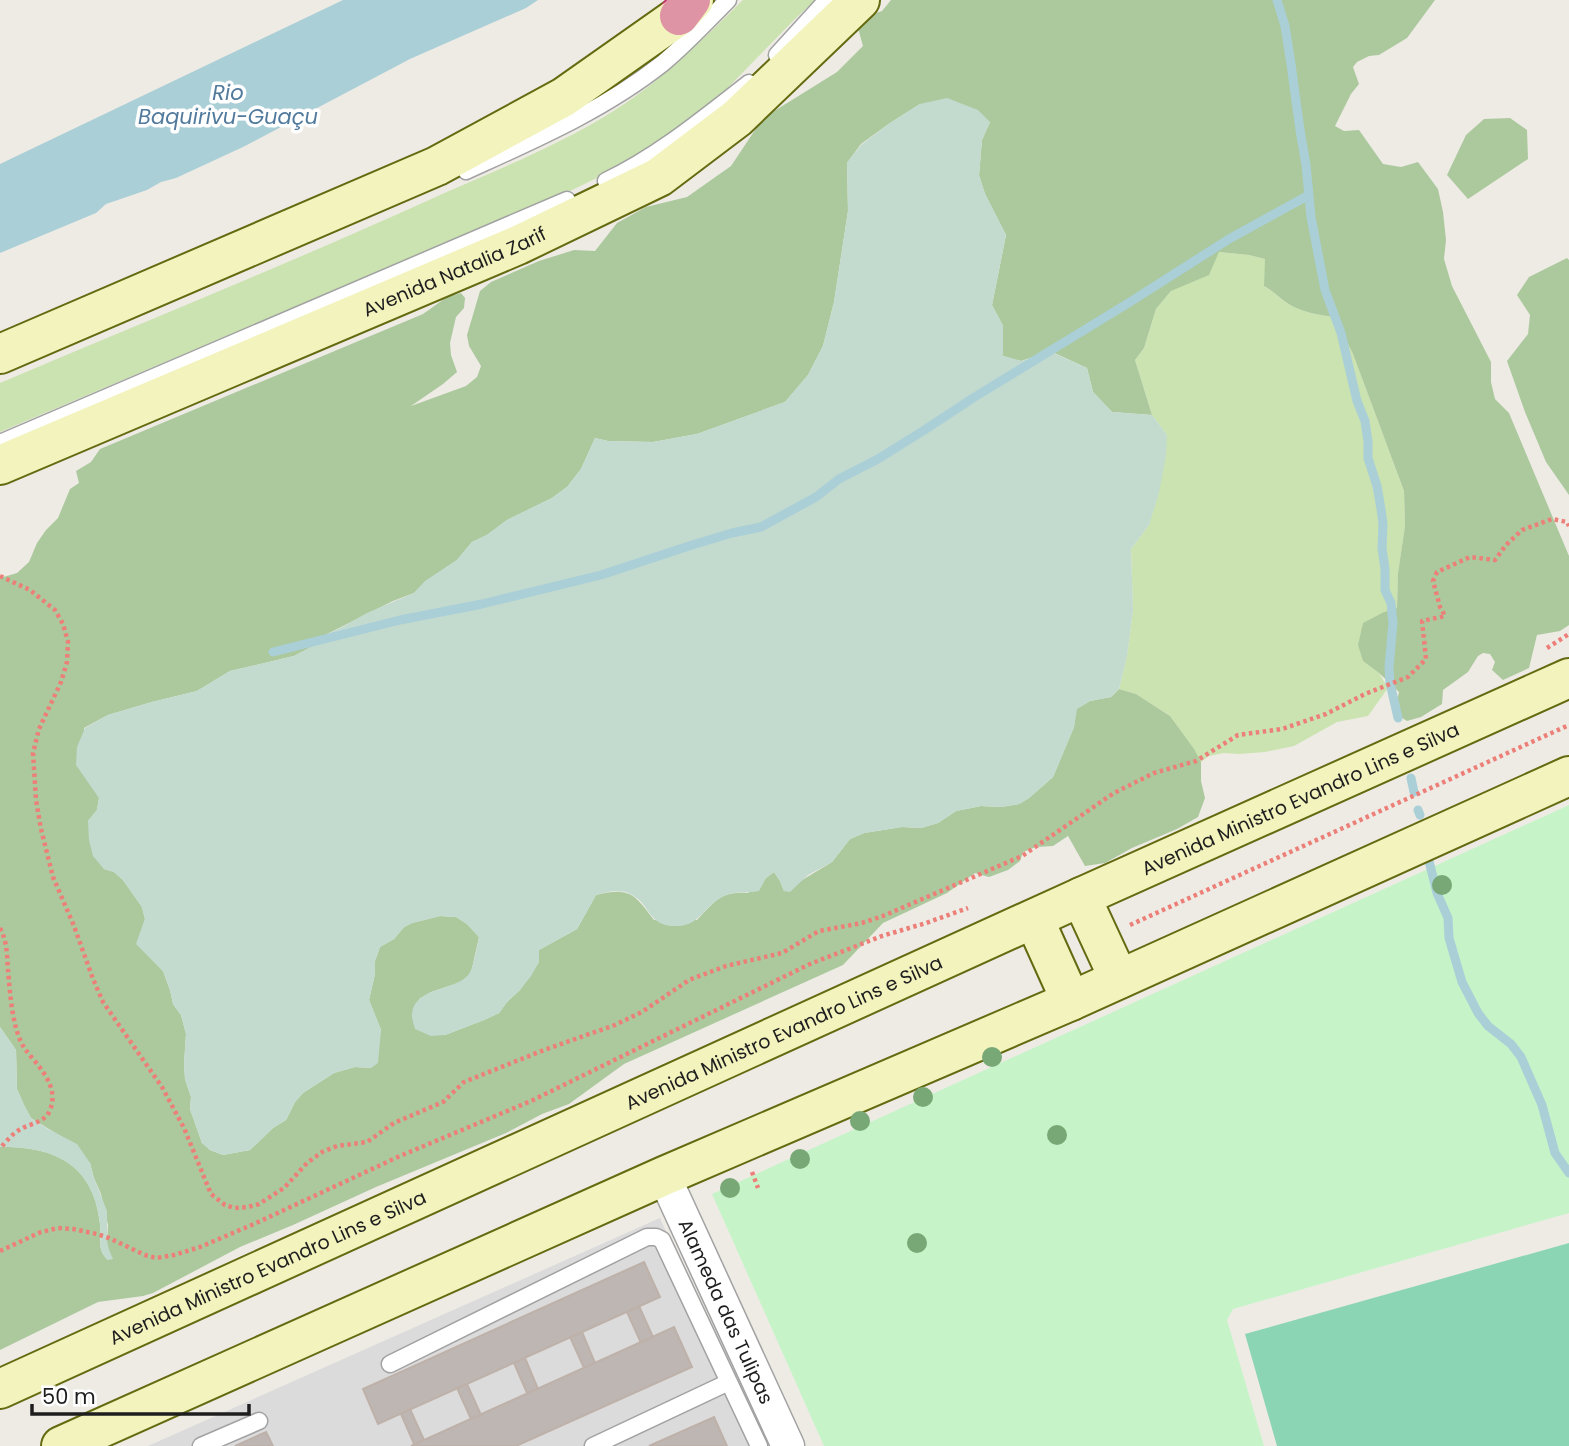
<svg xmlns="http://www.w3.org/2000/svg" width="1569" height="1446" font-family="Poppins,sans-serif">
<rect width="100%" height="100%" fill="#eeebe5"/>
<!-- residential -->
<path fill="#dcdbdb" d="M660,1218L761,1446H148Z"/>
<!-- grass -->
<path fill="#cbe3b0" d="M743,0H815L794,20L709,107L658,146L609,172L525,213L257,323L0,432V383C143,322 288,264 429,200C491,172 557,147 615,110C663,80 703,39 743,0Z
M1219,252L1249,255L1265,259V287C1275,292 1283,302 1294,307C1306,313 1320,315 1334,317L1353,354L1404,491L1405,526L1398,573L1397,608L1384,612L1363,661L1379,673L1388,688L1368,716L1337,722L1294,746L1265,752L1239,754L1224,753L1209,756L1201,762L1170,716L1136,694L1119,689L1127,656L1133,610L1131,549L1149,525L1167,435L1152,415L1135,360L1144,348L1156,309L1171,291Z"/>
<!-- forest -->
<path fill="#acc99e" d="M891,0H1435L1407,38L1379,55L1369,56L1357,62L1353,67L1359,84L1351,94L1335,126L1344,131L1359,130L1383,164L1401,167L1418,162L1438,189L1443,212L1446,240L1444,259L1452,286L1491,362V382L1495,399L1509,413L1569,556V625L1560,631L1537,635L1529,668L1503,680L1492,670L1495,662L1490,654L1483,653L1478,656L1468,672L1443,690L1442,704L1421,717L1407,721L1397,715L1396,706L1399,692L1379,673L1363,661L1358,645L1363,623L1384,612L1397,608L1398,573L1405,526L1404,491L1353,354L1334,317C1320,315 1306,313 1294,307C1283,302 1275,292 1264,286L1265,259L1249,255L1219,252L1209,275L1171,291L1156,309L1144,348L1135,360L1152,415L1112,412L1093,392L1087,368L1050,351L1021,361L1003,356V326L992,305L1006,235L985,194L979,175L982,140L990,122L920,104L890,123L861,144L847,163L848,211L834,302L823,346L808,375L785,402L697,434L653,442L608,441L595,438L581,469L567,487L552,498L507,520L487,535L472,542L457,560L426,581L414,593L393,601L327,634L313,646L294,656L230,671L197,691L152,702L108,715L84,728L99,798L97,810L88,821L104,869L114,872L123,880L142,907L145,919L137,944L163,971L170,990L173,1004L181,1015L186,1034L184,1064L185,1079L191,1097L190,1109L202,1143L210,1150L223,1155L250,1150L273,1128L286,1120L295,1102L303,1093L334,1073L355,1067L371,1068L381,1030L369,1000L375,974V961L380,947L394,939L404,927L412,923L440,916L456,917L467,924L479,937L471,973L461,982L431,992L419,999L445,1035L484,1020L499,1013L507,1002L520,990L539,962V950L577,929L596,895C629,887 634,893 654,920H697C715,901 721,891 748,893L766,878L774,872L780,881L784,891L832,862L850,839L864,833L902,827L921,828L938,823L956,811L981,806L1001,807L1019,804L1029,798L1053,777L1074,727L1076,709L1090,701L1111,697L1119,689L1136,694L1170,716L1194,749L1201,762V781L1205,798L1198,817L1177,829L1132,848L1105,863L1085,866L1068,836L1053,846L1036,847L1023,852L1020,861L1008,870L989,877L975,873L947,893L883,923L843,965L624,1064L569,1104L542,1114L506,1133L376,1187L293,1225L240,1247L153,1293L143,1296L98,1302L0,1350V1147C55,1146 94,1165 100,1224C102,1238 96,1250 108,1260L107,1241L108,1225L101,1194L94,1178L90,1163L62,1137L31,1118L24,1105L17,1089L16,1050L0,1027V578L17,573L29,562L37,543L46,530L58,518L70,489L79,483L76,471L91,462L100,449L423,314L447,297L461,293L465,298L464,308L456,317L450,343L451,355L457,372L443,384L411,406L466,386L477,377L481,366L469,346L467,335L480,291L491,282L539,261L574,250L595,251L617,223L646,207L687,197L731,166L763,118L837,72L863,46L858,28L870,15L882,11Z
M1510,118L1527,130L1528,159L1468,199L1447,175L1466,135L1484,119Z
M1567,258L1569,260V495L1546,462L1525,412L1507,361L1528,334L1530,315L1517,295L1529,277Z"/>
<!-- wetland -->
<path fill="#c3dacf" d="M947,98L978,110L990,122L982,140L979,175L985,194L1006,235L992,305L1003,326V356L1022,361L1049,351L1087,368L1093,392L1112,412L1152,415L1167,435L1166,455L1159,493L1149,525L1131,549L1133,610L1127,656L1119,689L1111,697L1090,701L1077,709L1074,727L1053,777L1029,798L1019,804L1001,807L981,806L956,811L938,823L921,828L902,827L864,833L850,839L832,862L808,875L790,892L784,891L780,881L774,872L766,878L759,891C745,894 734,890 722,897C706,905 699,925 679,926C647,928 652,905 632,895C621,888 607,892 596,895L577,929L539,950V962L531,976L520,990L507,1002L499,1013L484,1020L445,1035L431,1036L415,1029C414,1025 411,1017 412,1013C416,986 457,991 469,974C474,967 477,946 479,937L467,924L456,917L440,916L412,923L404,927L394,939L380,947L375,961V974L369,1000L381,1030L378,1063L371,1068L355,1067L334,1073L303,1093L295,1102L286,1120L273,1128L250,1150L223,1155L210,1150L202,1143L190,1109L191,1097L185,1079L184,1064L186,1034L181,1015L173,1004L170,990L163,971L136,944L145,919L142,907L123,880L114,872L104,869L93,856L89,840L88,821L97,810L99,798L76,765L77,747L85,728L108,715L152,702L197,691L230,671L294,656L313,646L327,634L344,626L367,613L414,593L425,581L457,560L472,542L487,535L507,520L552,498L567,487L581,469L595,438L608,441L653,442L697,434L785,402L808,375L823,346L834,302L848,211L847,163L861,145L890,123L920,104Z
M0,1027L16,1050L17,1089L24,1105L31,1118L48,1129L77,1144L90,1163L94,1178L107,1211V1241L109,1250L113,1259L108,1260C96,1250 102,1238 100,1224C94,1165 55,1146 0,1147Z"/>
<!-- park -->
<path fill="#c6f4c8" d="M1569,805V1213L1233,1309L1227,1320L1264,1446H824L712,1194Z"/>
<!-- pitch -->
<path fill="#8bd5b5" d="M1569,1243V1446H1277L1245,1334Z"/>
<!-- water -->
<path fill="#aacfd7" d="M343,0H538L526,8L410,59L243,147L176,178L161,182L147,190L106,204L96,213L0,253V164Z"/>
<g fill="none" stroke-linecap="round" stroke-linejoin="round">
<!-- stream -->
<path stroke="#aacfd7" stroke-width="9" d="M1277,0L1285,26L1291,64L1300,130L1306,165L1311,217L1325,290L1341,333L1357,401L1365,421L1368,442V458L1377,486L1381,509L1383,524L1382,548L1385,569V590L1391,603L1393,623L1389,667L1390,683L1398,718
M273,652L400,620L482,604L601,575L692,545L732,533L761,527L816,497L839,479L878,459L926,429L973,398L1130,302L1229,239L1309,195
M1411,778L1414,792
M1418,810L1420,815
M1429,861L1437,893L1448,918L1449,938L1462,982L1478,1013L1488,1026L1511,1044L1521,1057L1542,1105L1555,1153L1569,1173"/>
</g>
<!-- building -->
<path fill="#beb6b2" stroke="#beb1a9" stroke-width="2" d="M644,1262L660,1297L378,1424L363,1389Z
M639,1306L653,1337L641,1343L627,1312Z
M674,1327L692,1367L516,1446H411Z
M582,1332L595,1363L584,1368L570,1337Z
M525,1358L538,1389L527,1393L514,1363Z
M467,1384L481,1415L471,1419L457,1388Z
M410,1409L424,1440L414,1444L401,1414Z
M714,1417L727,1446H649Z
M266,1432L273,1446H235Z"/>
<g fill="none" stroke-linecap="round" stroke-linejoin="round">
<!-- lane casing -->
<g stroke="#a2a2a2" stroke-width="19">
<path id="lane" d="M777,55L827,0
M466,171C534,140 604,110 663,63C686,44 707,21 728,0
M606,181C658,156 703,119 749,83
M0,443L567,200
M390,1364L647,1237H656L662,1240L759,1446
M201,1446L259,1421
M593,1446L729,1382"/>
</g>
<!-- street casing -->
<g stroke="#a2a2a2" stroke-width="35">
<g id="street">
<path id="s1" d="M664,1176L788,1446"/>
</g>
</g>
<!-- secondary casing -->
<g stroke="#646a10" stroke-width="42">
<g id="secondary">
<path d="M0,354L437,166L564,97L679,16L694,0"/>
<path id="s2" d="M0,465L518,245L659,177L737,118L860,0"/>
<path d="M1081,897L1119,979"/>
<path d="M1034,919L1071,1001"/>
<path id="s3" d="M0,1389L1081,897L1569,678"/>
<path d="M61,1446L664,1176L1071,1001L1569,776"/>
</g>
</g>
<!-- highway casing -->
<g stroke="#c8356e" stroke-width="42">
<path id="highway" d="M679,16L691,0"/>
</g>
<!-- path -->
<path stroke="#ec7f78" stroke-width="4.5" stroke-dasharray="3.5 3.5" stroke-linecap="butt" d="M0,576L30,590L55,610L63,624L68,642L67,662L61,682L39,729L33,753L36,800L41,829L53,877L74,926L93,979L103,1002L162,1087L184,1128L211,1194L225,1205L235,1208L248,1207L259,1204L284,1188L307,1163L322,1152L337,1146L367,1142L394,1123L443,1102L464,1082L544,1050L615,1025L642,1012L689,980L726,966L782,953L819,931L862,923L883,916L1022,856L1114,793L1154,773L1196,761L1238,735L1282,729L1326,714L1365,694L1408,677L1426,659L1422,621L1445,616L1440,607L1433,581L1437,572L1470,557L1495,560L1506,545L1522,530L1552,519L1567,522L1569,526
M1547,648L1569,634
M1130,925L1569,725
M0,928C7,941 7,954 8,970C10,992 12,1030 25,1049C38,1066 60,1086 50,1110C45,1123 30,1123 19,1130C12,1134 6,1142 0,1148
M752,1172L758,1188
M0,1251L41,1232L58,1228L73,1229L97,1234L109,1238L145,1255L156,1258L174,1255L200,1247L254,1224L400,1156L531,1101L810,964L882,936L926,923L968,908"/>
<!-- lane -->
<use href="#lane" stroke="#fff" stroke-width="16"/>
<!-- street -->
<use href="#street" stroke="#fff" stroke-width="32"/>
<!-- secondary -->
<use href="#secondary" stroke="#f3f3be" stroke-width="38"/>
<!-- highway -->
<use href="#highway" stroke="#de94a5" stroke-width="38"/>
</g>
<!-- trees -->
<g fill="#77a875">
<circle cx="1442" cy="885" r="10"/>
<circle cx="992" cy="1057" r="10"/>
<circle cx="923" cy="1097" r="10"/>
<circle cx="860" cy="1121" r="10"/>
<circle cx="1057" cy="1135" r="10"/>
<circle cx="800" cy="1159" r="10"/>
<circle cx="730" cy="1188" r="10"/>
<circle cx="917" cy="1243" r="10"/>
</g>
<g text-anchor="middle" dominant-baseline="central" stroke-width="7" stroke-linejoin="round" paint-order="stroke">
<!-- street labels -->
<g font-size="19" fill="#1e1e1e" stroke="#fff">
<text stroke="none"><textPath href="#s2" startOffset="494">Avenida Natalia Zarif</textPath></text>
<text stroke="none"><textPath href="#s3" startOffset="1428">Avenida Ministro Evandro Lins e Silva</textPath></text>
<text stroke="none"><textPath href="#s3" startOffset="861">Avenida Ministro Evandro Lins e Silva</textPath></text>
<text stroke="none"><textPath href="#s3" startOffset="294">Avenida Ministro Evandro Lins e Silva</textPath></text>
<text stroke="none"><textPath href="#s1" startOffset="149">Alameda das Tulipas</textPath></text>
</g>
<!-- water labels -->
<g font-size="21" font-style="italic" fill="#517a9d" stroke="#fff">
<text x="228" y="92">Rio<tspan x="228" dy="24">Baquirivu-Guaçu</tspan></text>
</g>
</g>
<!-- scale -->
<path d="M32 1404v10h217v-10" fill="none" stroke="#1e1e1e" stroke-width="3.5"/>
<text x="42" y="1404" font-size="21" fill="#1e1e1e" stroke="#ffffff" stroke-width="5" paint-order="stroke">50 m</text>
</svg>
